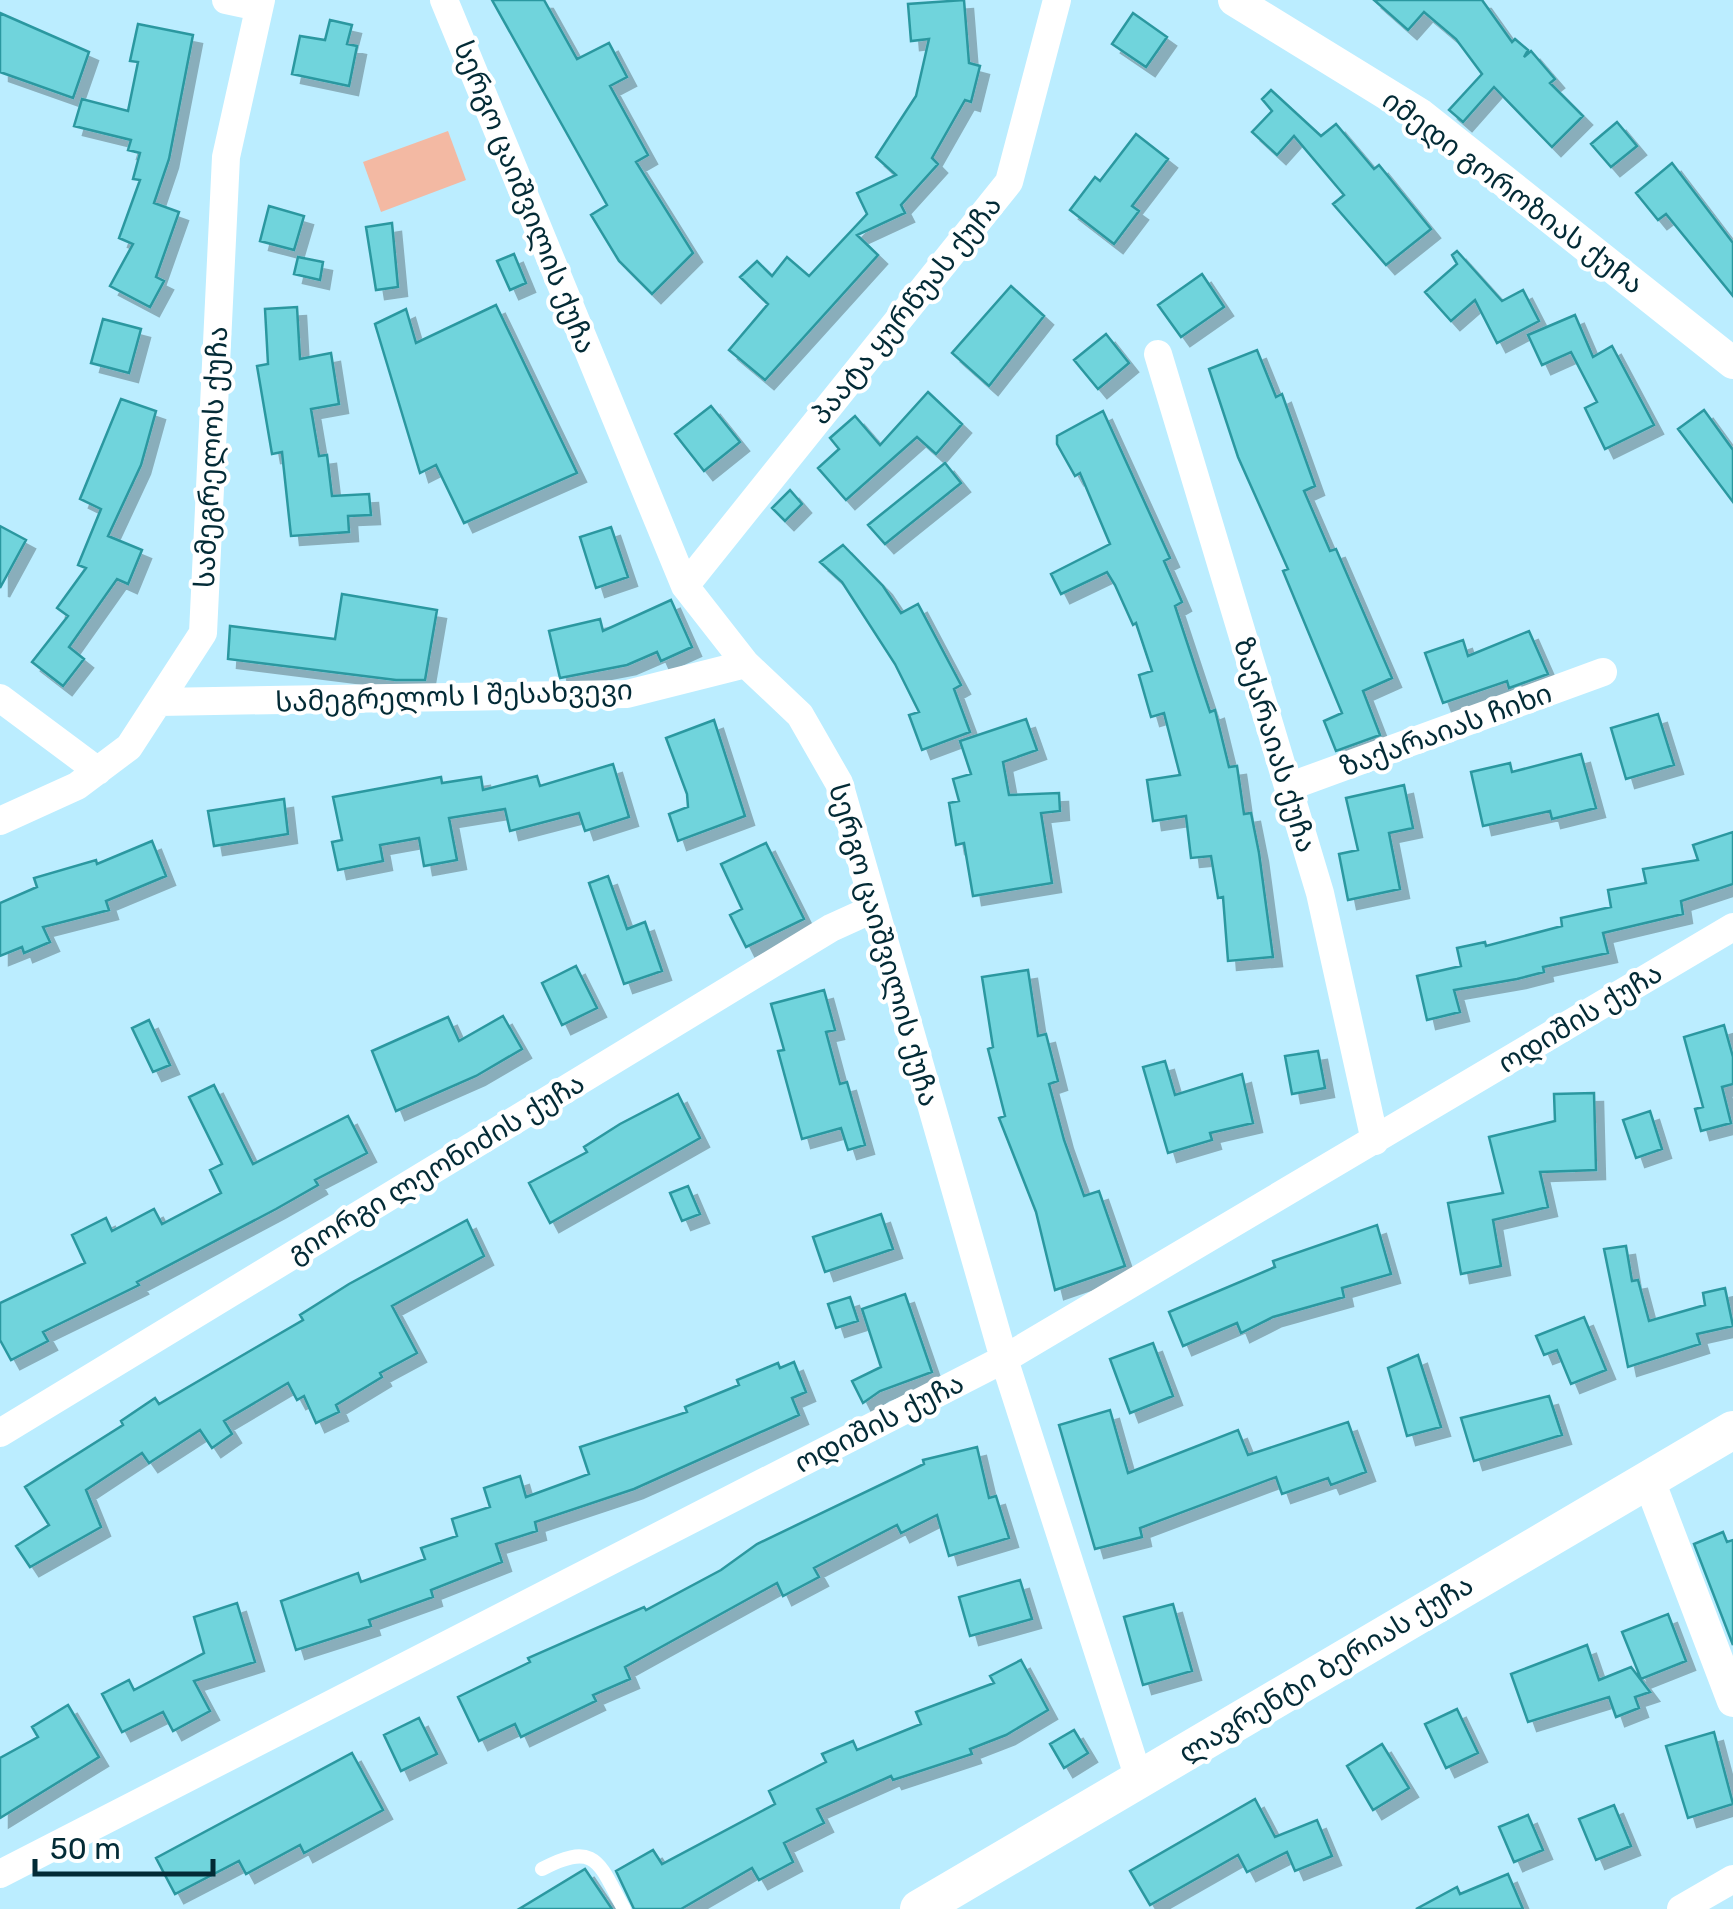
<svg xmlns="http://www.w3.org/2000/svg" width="1733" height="1909" font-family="Rubik,'Noto Sans Georgian',sans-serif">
<defs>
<filter id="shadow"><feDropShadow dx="9" dy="9" stdDeviation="0" flood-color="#0004"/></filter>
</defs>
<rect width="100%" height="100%" fill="#bbedff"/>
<!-- green -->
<path fill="#f3b9a3" d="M448,131L466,180L381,212L363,162Z"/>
<!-- building -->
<path fill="#70d4dc" stroke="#2c98a0" stroke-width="2.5" filter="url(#shadow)" d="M492,0H544L577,59L609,43L627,77L610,86L648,155L636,162L693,253L652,294L619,261L591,215L607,205Z
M964,0L969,63L980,66L971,102L965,100L932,158L938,164L901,205L905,213L857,235L878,255L765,380L729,350L768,304L740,277L757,261L772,276L787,257L809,276L867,214L857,193L896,175L876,157L916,96L929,39L911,41L908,4Z
M1374,0H1482L1512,42L1515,39L1528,50L1524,57L1531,51L1555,79L1550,83L1583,116L1552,147L1494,87L1463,122L1449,110L1482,74L1456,39L1424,12L1408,30Z
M0,13L89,52L73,98L0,72Z
M1133,13L1167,37L1146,67L1112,44Z
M330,20L352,25L347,44L357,46L349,86L292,74L300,36L325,40Z
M138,24L193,35L169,159L154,203L179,212L156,277L164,281L150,307L110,286L133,244L119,238L140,180L133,179L140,153L128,150L131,140L74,126L82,99L128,111L138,62L130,61Z
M1271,90L1321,136L1336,124L1374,169L1379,165L1431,229L1386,265L1333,204L1344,195L1294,136L1277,155L1252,132L1272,111L1262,99Z
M1617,122L1637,146L1611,167L1591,144Z
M1136,134L1168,159L1132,206L1139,211L1114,244L1070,210L1095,177L1100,181Z
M1672,163L1733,243V296L1666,214L1658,220L1636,193Z
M269,206L304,216L294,250L260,241Z
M392,223L398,287L376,290L366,227Z
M1457,251L1502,301L1523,290L1539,321L1497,343L1475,300L1451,321L1425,292L1457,264L1452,255Z
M514,254L526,283L510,290L497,261Z
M298,257L323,262L320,280L294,274Z
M1202,274L1224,307L1181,337L1158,305Z
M1011,286L1044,316L989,386L952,353Z
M496,305L577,473L464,523L436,465L420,473L375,324L406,309L416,343Z
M297,307L300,359L331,353L339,404L311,409L319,456L327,455L332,496L369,494L371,515L348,516L349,532L291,536L282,452L272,454L257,366L268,364L265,309Z
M1575,315L1593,357L1612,346L1654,425L1605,449L1585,408L1597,402L1571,352L1542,365L1528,335Z
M103,319L141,329L129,373L91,363Z
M1106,334L1129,363L1098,389L1074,360Z
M1257,350L1276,397L1282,394L1315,486L1304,491L1330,551L1336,549L1392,678L1363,691L1380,735L1336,751L1324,721L1342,713L1283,571L1288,569L1238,457L1209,369Z
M928,392L962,424L936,454L917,437L846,500L818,468L839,449L830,438L855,416L880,445Z
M121,399L156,411L141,465L108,536L142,550L128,584L117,579L69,647L84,659L63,686L32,662L68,616L57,608L86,568L78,565L101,509L80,499Z
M711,406L740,442L704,471L675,434Z
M1704,410L1733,450V502L1678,429Z
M1103,411L1170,558L1164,561L1182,602L1175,606L1210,712L1215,710L1229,767L1237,766L1244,814L1251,813L1259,853L1273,957L1228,961L1223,897L1218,898L1211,856L1191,858L1186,816L1153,821L1147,780L1180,775L1164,713L1151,717L1139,675L1152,671L1136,623L1133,625L1115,585L1107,572L1061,594L1051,574L1110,544L1080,473L1075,476L1057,444V436Z
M945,463L961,483L885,544L868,525Z
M790,490L802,504L785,521L772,508Z
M0,526L26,540L0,588Z
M611,527L628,577L596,588L580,537Z
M843,545L883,586L901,613L918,604L961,685L954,689L970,732L922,750L909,715L919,712L895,664L842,582L820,562Z
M342,594L437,610L425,680H396L228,659L230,626L335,639Z
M671,600L692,647L661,661L657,652L627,665L560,678L549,631L600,619L603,631Z
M1529,631L1548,674L1509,688L1507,681L1443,703L1425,653L1463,640L1468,656Z
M1658,714L1674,765L1626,779L1611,728Z
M1026,719L1037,750L1003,762L1009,795L1059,793L1060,811L1041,813L1052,883L973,896L964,843L956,845L949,803L959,801L953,779L971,774L960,741Z
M714,720L745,816L678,841L669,814L688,807L687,794L666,738Z
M1581,754L1596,808L1552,819L1550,811L1483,826L1471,772L1510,763L1512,772Z
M613,764L629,817L585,831L579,813L510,831L505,809L449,818L457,860L424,866L419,838L380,845L383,861L338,870L332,842L342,840L333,797L441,777L442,783L481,777L483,790L537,776L540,786Z
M1404,785L1413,828L1389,833L1400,889L1348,900L1339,854L1358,850L1346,798Z
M284,799L288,834L214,846L208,811Z
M1733,832V884L1681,901L1683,914L1603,933L1608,953L1543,967L1544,972L1517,979L1454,990L1460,1012L1427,1020L1417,976L1461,966L1457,948L1485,942L1486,946L1562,926L1561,918L1611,907L1608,890L1646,883L1643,869L1698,860L1693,845Z
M152,841L166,876L106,901L109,910L43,927L50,942L24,953L22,947L0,956V903L37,887L34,878L96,860L97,864Z
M766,843L804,919L746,947L730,915L742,909L721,864Z
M608,876L627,929L645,922L662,971L624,984L589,883Z
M576,966L597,1008L562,1025L542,983Z
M1028,970L1038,1036L1046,1034L1058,1081L1049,1084L1064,1140L1084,1196L1099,1191L1125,1266L1055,1290L1036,1212L999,1118L1005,1116L988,1049L993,1047L982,977Z
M824,990L835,1030L826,1032L840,1084L847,1082L865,1145L848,1150L841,1128L802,1139L778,1051L784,1050L771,1004Z
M503,1016L522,1049L476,1076L396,1111L372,1051L448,1017L459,1041Z
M149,1020L170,1065L153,1072L132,1028Z
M1724,1025L1733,1057V1084L1722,1087L1731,1123L1701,1131L1695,1109L1703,1107L1684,1037Z
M1318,1051L1325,1088L1292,1094L1285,1056Z
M1165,1061L1175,1095L1242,1074L1253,1123L1210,1133L1212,1140L1168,1153L1143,1067Z
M214,1085L253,1164L348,1116L367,1153L315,1180L318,1185L276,1209L137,1282L139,1285L43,1332L48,1341L11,1360L0,1340V1303L85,1263L72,1235L106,1218L112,1231L154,1209L162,1224L221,1193L210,1170L222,1164L189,1097Z
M1594,1093L1596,1170L1540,1172L1548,1207L1493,1220L1501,1266L1461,1274L1448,1203L1503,1193L1489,1137L1555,1121L1554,1094Z
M678,1094L700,1138L550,1223L529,1183L587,1152L584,1147L620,1124Z
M1650,1111L1662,1149L1636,1158L1623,1120Z
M688,1186L700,1214L682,1221L670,1193Z
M881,1214L893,1249L825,1272L813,1237Z
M467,1220L484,1256L392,1306L417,1353L380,1373L382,1377L336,1405L339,1412L316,1423L304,1396L297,1400L288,1383L224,1421L232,1434L212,1448L200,1430L149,1463L142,1453L86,1490L101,1527L30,1567L16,1546L49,1525L25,1487L123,1425L121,1421L155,1398L159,1404L303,1320L300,1315L349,1284Z
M1377,1225L1391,1274L1342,1288L1344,1297L1273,1317L1241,1333L1237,1323L1183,1346L1169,1312L1275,1267L1273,1261Z
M1626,1246L1632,1281L1638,1280L1649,1321L1705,1305L1703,1293L1725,1288L1733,1326L1697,1334L1700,1344L1628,1367L1604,1249Z
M905,1294L932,1372L880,1391L863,1403L852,1381L881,1367L862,1309Z
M850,1297L858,1321L836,1328L828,1304Z
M1584,1317L1606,1370L1571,1384L1557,1350L1544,1355L1536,1336Z
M1153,1343L1173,1396L1130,1413L1110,1359Z
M1418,1355L1441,1427L1407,1436L1388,1368Z
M794,1362L806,1392L792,1398L799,1415L634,1489L535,1522L537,1531L496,1544L502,1562L431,1590L433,1597L369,1620L371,1626L296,1650L281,1601L358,1573L361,1582L425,1559L421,1548L457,1536L452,1519L490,1507L484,1488L520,1476L526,1497L589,1474L580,1447L687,1412L685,1407L739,1385L737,1380L778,1363L780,1368Z
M1549,1396L1562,1435L1474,1461L1461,1418Z
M1110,1410L1128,1473L1238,1430L1248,1455L1348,1422L1366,1472L1331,1485L1328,1478L1282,1494L1276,1477L1140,1528L1142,1537L1095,1549L1059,1425Z
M977,1447L989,1498L996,1496L1009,1538L949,1556L937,1515L901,1533L897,1525L814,1568L819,1577L783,1596L777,1583L625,1667L630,1679L593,1695L596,1701L521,1737L515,1724L479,1741L458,1697L530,1662L528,1658L644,1607L646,1610L721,1570L757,1544L924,1464L923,1460Z
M1723,1532L1727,1542L1733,1540V1645L1694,1544Z
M1020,1580L1032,1619L970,1636L959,1597Z
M237,1603L255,1662L194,1681L210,1711L173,1731L163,1712L122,1732L102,1694L129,1680L134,1690L204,1653L194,1617Z
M1173,1604L1192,1671L1143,1685L1124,1617Z
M1668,1614L1686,1661L1641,1679L1622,1632Z
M1587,1645L1599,1680L1631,1667L1650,1692L1635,1697L1639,1708L1616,1717L1609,1697L1528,1722L1511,1674Z
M1021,1660L1048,1710L1006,1735L970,1749L972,1754L893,1780L891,1776L817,1809L824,1823L784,1843L793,1862L759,1880L752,1868L681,1909H634L616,1871L653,1850L662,1864L775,1804L769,1791L826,1762L822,1754L853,1741L857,1750L921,1724L916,1712L994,1683L990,1676Z
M68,1705L99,1757L0,1818V1758L38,1737L32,1727Z
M1457,1709L1478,1753L1446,1768L1425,1724Z
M419,1718L437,1754L401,1771L384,1735Z
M1074,1730L1088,1753L1064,1768L1050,1744Z
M1714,1732L1733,1804L1688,1818L1666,1746Z
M1382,1744L1409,1788L1373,1810L1347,1766Z
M352,1753L383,1810L304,1853L300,1845L246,1874L239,1861L175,1894L156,1858Z
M1255,1799L1275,1837L1317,1820L1332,1856L1295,1871L1287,1852L1247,1872L1238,1855L1150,1905L1130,1871Z
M1614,1805L1631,1846L1596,1860L1579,1819Z
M1528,1815L1543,1850L1514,1862L1499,1827Z
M585,1869L612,1909H519Z
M1508,1874L1523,1909H1416L1457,1887L1460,1894Z"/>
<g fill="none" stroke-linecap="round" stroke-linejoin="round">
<!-- service -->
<path stroke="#fff" stroke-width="14" d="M542,1869C597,1840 599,1864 624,1909"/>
<!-- minor -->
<path stroke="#fff" stroke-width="28" d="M226,0L259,7
M444,0L685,586L746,664L800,715L839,783L1004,1359L1139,1779
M1158,354L1320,893L1375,1141
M685,586L1009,182L1057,0
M0,698L98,771
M159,702L627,694L746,664
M1288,787L1603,672
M0,821L77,786L129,747L203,633L226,157L261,0
M0,1433L831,928L875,908
M0,1874L1004,1359L1733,927
M1681,1909L1733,1879"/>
<!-- tertiary -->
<path stroke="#fff" stroke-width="32" d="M1234,0L1421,115L1733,363
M1648,1478L1733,1701"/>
<!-- secondary -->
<path stroke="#fff" stroke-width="38" d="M919,1909L1733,1430"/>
</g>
<g text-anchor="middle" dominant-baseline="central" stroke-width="8" stroke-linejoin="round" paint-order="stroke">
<!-- street labels -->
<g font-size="28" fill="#032b36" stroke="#fff">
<text transform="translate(1513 192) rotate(37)">იმედი გოროზიას ქუჩა</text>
<text transform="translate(525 197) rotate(68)">სერგო ცაიშვილის ქუჩა</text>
<text transform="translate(906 310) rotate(-51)">პაატა ყურწუას ქუჩა</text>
<text transform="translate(211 457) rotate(-87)">სამეგრელოს ქუჩა</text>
<text transform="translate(454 696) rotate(-2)">სამეგრელოს I შესახვევი</text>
<text transform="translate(1446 730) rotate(-20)">ზაქარაიას ჩიხი</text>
<text transform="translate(1275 745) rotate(73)">ზაქარაიას ქუჩა</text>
<text transform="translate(884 945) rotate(74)">სერგო ცაიშვილის ქუჩა</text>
<text transform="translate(1580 1018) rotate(-31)">ოდიშის ქუჩა</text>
<text transform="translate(436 1168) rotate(-31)">გიორგი ლეონიძის ქუჩა</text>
<text transform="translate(879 1423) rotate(-27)">ოდიშის ქუჩა</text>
<text transform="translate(1326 1669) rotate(-31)">ლავრენტი ბერიას ქუჩა</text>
</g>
</g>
<!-- scale -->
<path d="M35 1859v15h178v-15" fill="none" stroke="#032b36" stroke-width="5"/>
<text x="50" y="1859" font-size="30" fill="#032b36" stroke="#ffffff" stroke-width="8" paint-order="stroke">50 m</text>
</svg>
